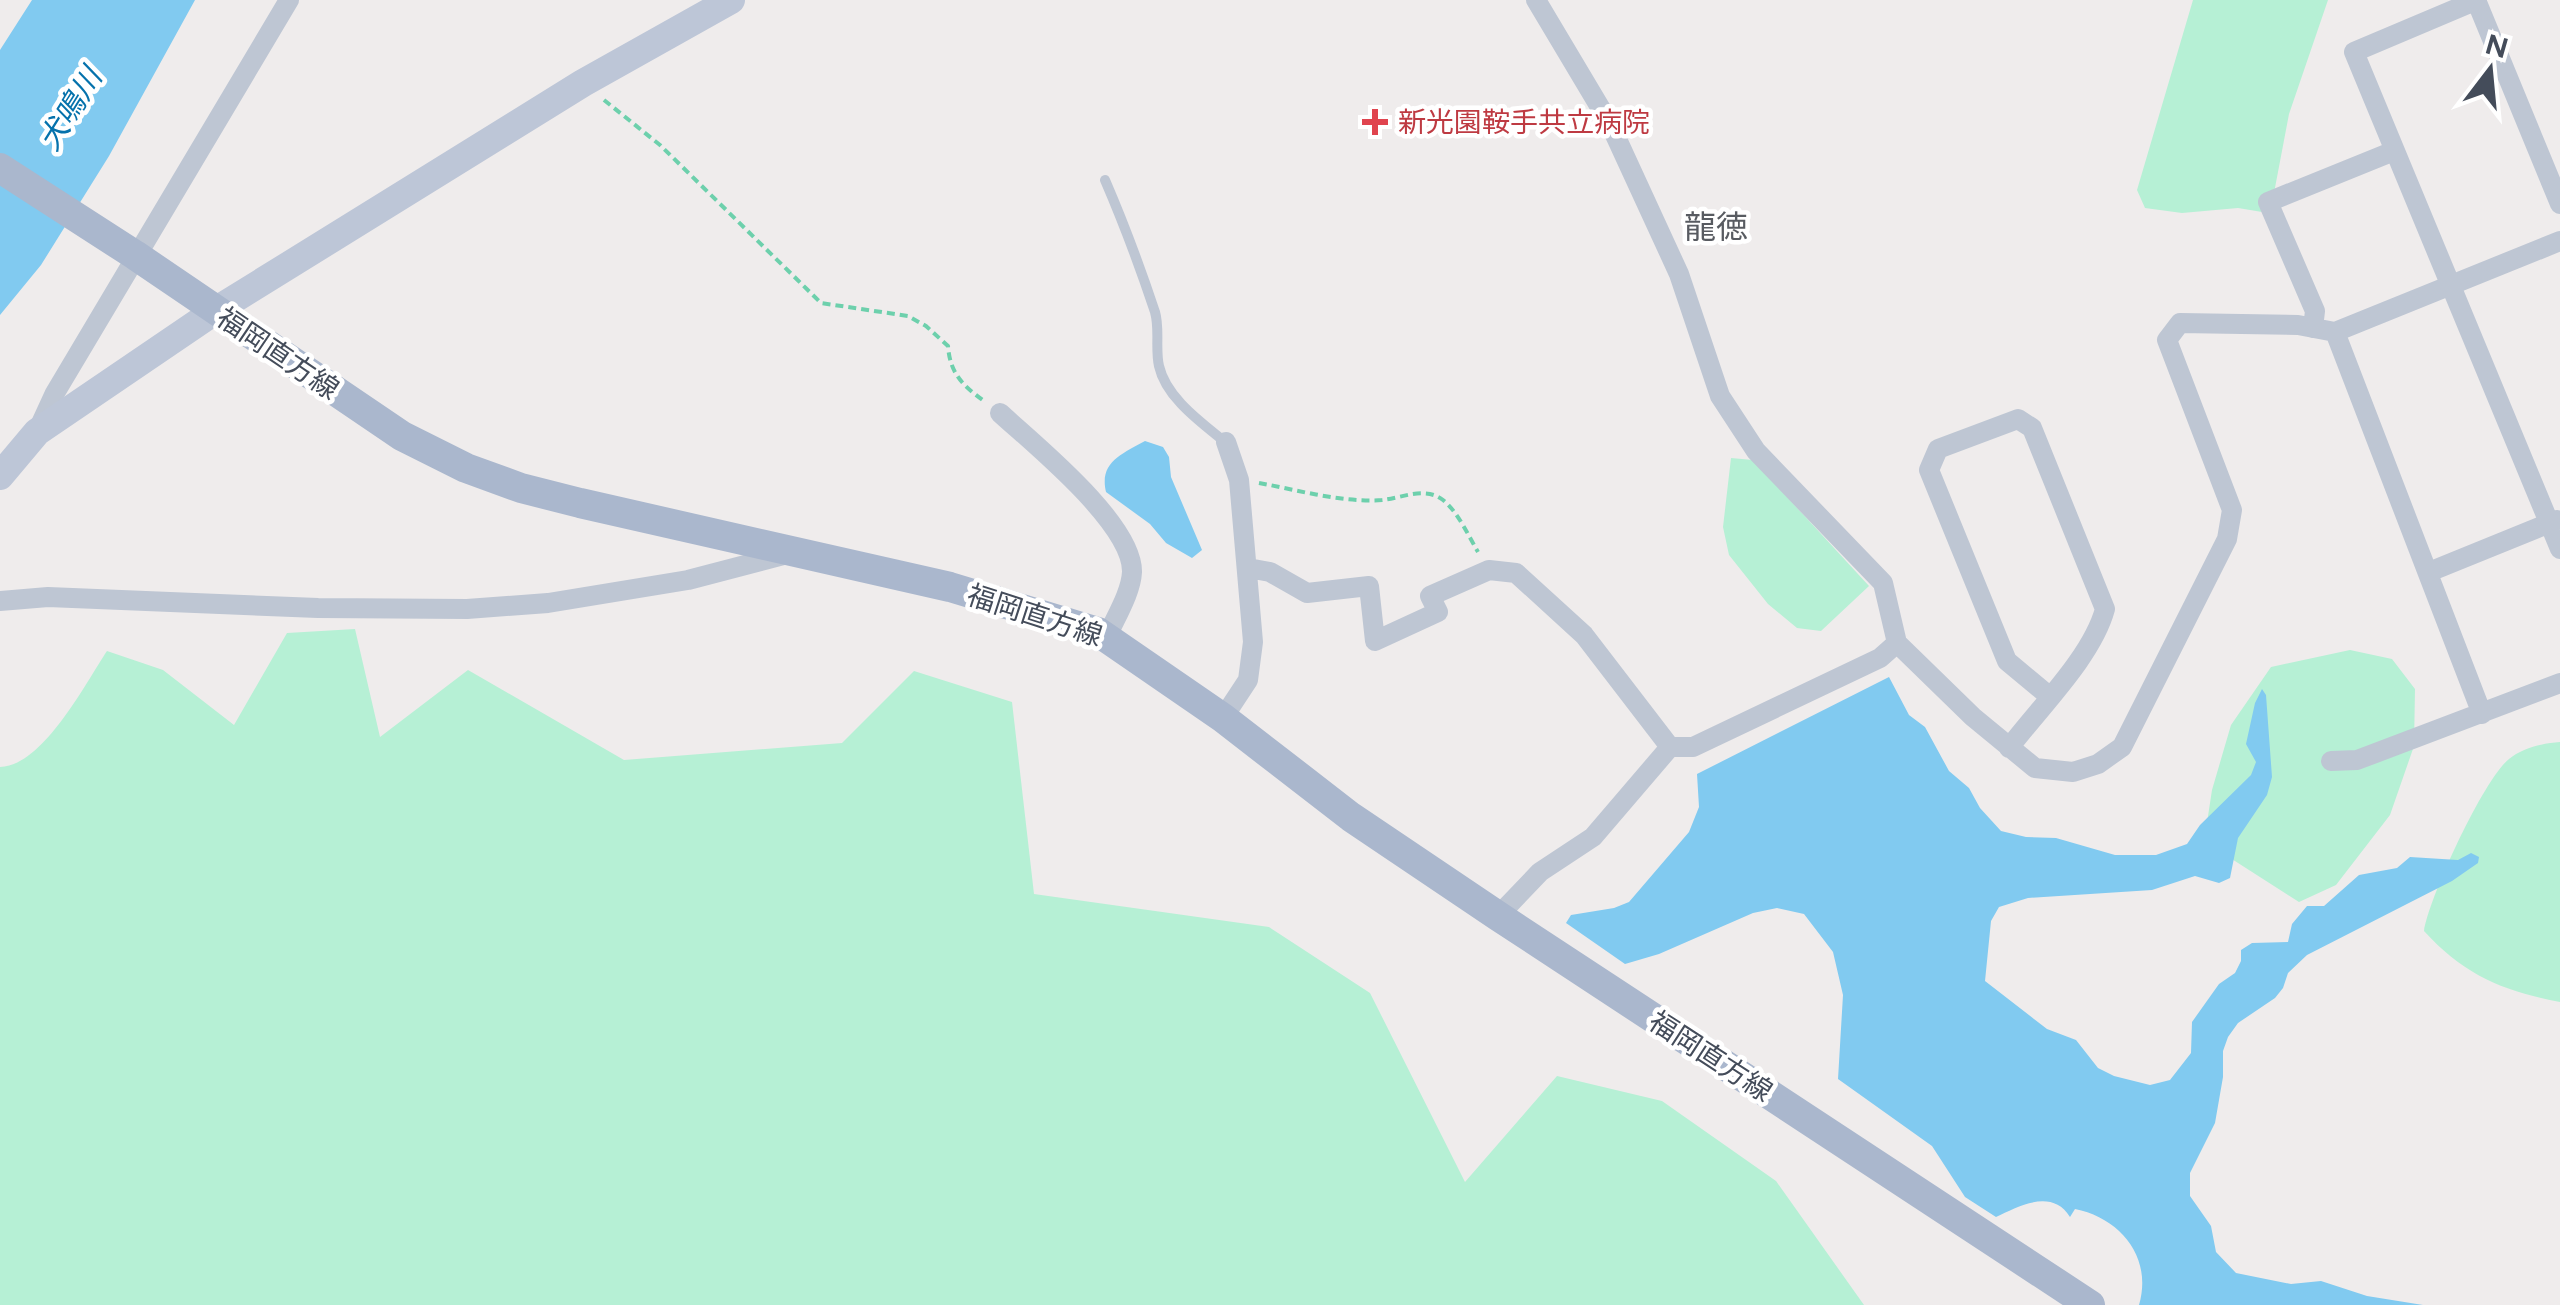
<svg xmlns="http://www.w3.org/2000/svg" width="2560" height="1305" font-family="Figtree,'Noto Sans JP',sans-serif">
<rect width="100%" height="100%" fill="#efecec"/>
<!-- green -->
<path fill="#b6f0d5" d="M2193,0H2328L2289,114L2274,193L2262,212L2238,208L2182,213L2145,208L2137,190Z
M1731,458L1753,460L1869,586L1821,631L1797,628L1768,604L1729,555L1723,527Z
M355,629L380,737L468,670L624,760L842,743L914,671L1012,702L1034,894L1269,927L1370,993L1465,1182L1557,1076L1662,1101L1776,1181L1864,1305H0V767C43,766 85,684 107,651L163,670L234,725L287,633Z
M2350,650L2392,659L2415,689L2414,746L2390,815L2336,885L2299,902L2224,854L2206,829L2212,790L2231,725L2271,667Z
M2560,742V1002C2503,991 2464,975 2424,931C2429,898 2483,780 2509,759C2522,748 2544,743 2560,742Z"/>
<!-- water -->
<path fill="#81caf0" d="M32,0H195L109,156L41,265L0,315V50Z
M1145,441L1163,447L1169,457L1171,477L1202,550L1192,558L1166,543L1150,524L1106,492C1099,462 1122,454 1145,441Z
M1889,677L1909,715L1925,727L1949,771L1969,788L1980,808L2001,831L2026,837L2056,838L2115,855H2156L2187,844L2200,825L2251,775L2256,762L2246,744L2255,703L2262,689L2266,695L2272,777L2267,795L2238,838L2230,878L2219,883L2195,876L2152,890L2028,898L1999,907L1991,921L1985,981L2047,1029L2076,1040L2098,1068L2114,1076L2150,1085L2170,1080L2191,1053L2192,1022L2219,984L2235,973L2241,961V950L2252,943L2288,942L2292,924L2307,906H2324L2359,875L2397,868L2410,857L2458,860L2471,853L2479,857L2478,863L2452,881L2307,955L2288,973L2283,988L2275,998L2238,1023L2228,1037L2223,1051V1077L2215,1123L2190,1173V1196L2211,1226L2216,1252L2236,1273L2291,1284L2321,1281L2367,1296L2423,1305H2139C2153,1257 2120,1218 2075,1209L2070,1217C2052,1188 2019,1206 1996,1217L1965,1197L1932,1146L1838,1079L1843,995L1833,952L1804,914L1777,908L1753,913L1659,954L1625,964L1566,923L1571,915L1614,908L1629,902L1689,832L1699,807L1697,774Z"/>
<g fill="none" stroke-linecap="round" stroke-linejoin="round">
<!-- path -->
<path stroke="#6dd0ac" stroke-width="4" stroke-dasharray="8 5" stroke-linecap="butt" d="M604,100L660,145L821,303L908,316L926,326L948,346C950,373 962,385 984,401
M1259,483C1298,490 1342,503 1382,500C1402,498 1425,486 1443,500C1458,512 1468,535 1478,552"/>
<!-- lane -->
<path stroke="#bec6d3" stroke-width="10" d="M1105,180C1124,224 1140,267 1155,312C1160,329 1155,349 1159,366C1166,398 1202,423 1225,442"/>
<!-- street -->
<path stroke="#bec6d3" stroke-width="20" d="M1536,0L1610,124L1679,274L1720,396L1756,451L1883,583L1897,643L1973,717L2035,768L2073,772L2098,764L2122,747L2227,539L2232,510L2167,340L2180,323L2298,325L2335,332L2560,241
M2476,0L2560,204
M2477,0L2354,52L2560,549
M2313,328L2315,311L2268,202L2394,151
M2335,332L2482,714
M1000,413C1035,445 1133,524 1132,572C1131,593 1115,618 1107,637
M38,430L55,393L289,0
M1248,568L1270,572L1307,593L1369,586L1375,641L1438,612L1430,596L1489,570L1516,573L1584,635L1670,747
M2429,572L2557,520
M0,601L48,597L318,608L467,609L548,603L688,580L787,554
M1223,718L1248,680L1253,642L1239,480L1226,442
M2009,748C2039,708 2092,657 2105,609L2032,428L2018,419L1938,449L1929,470L2007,661L2049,696
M2331,761L2357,760L2560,683
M1498,916L1540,872L1593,837L1670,747H1693L1880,658L1897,643"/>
<!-- secondary -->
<path stroke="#bdc6d7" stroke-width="28" d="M0,476L37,432L215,311L583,83L731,0"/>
<!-- primary -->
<path stroke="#aab7cd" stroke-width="30" d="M0,168L135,255L402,436L466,468L521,488L580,503L950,587L1098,632L1223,718L1351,817L1498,916L2090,1305"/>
</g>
<!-- markers -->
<path fill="#e0444e" stroke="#fff" stroke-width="4" d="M1370 107h10v10h10v10h-10v10h-10v-10h-10v-10h10z"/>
<g text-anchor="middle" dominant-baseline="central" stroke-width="9" stroke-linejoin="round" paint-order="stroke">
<!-- health labels -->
<g font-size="28" fill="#be3a42" stroke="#fff" text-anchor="start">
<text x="1398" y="122">新光園鞍手共立病院</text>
</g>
<!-- street labels -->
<g font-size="28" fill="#444c5a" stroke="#fff">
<text transform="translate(278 353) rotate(34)">福岡直方線</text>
<text transform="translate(1035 615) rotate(18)">福岡直方線</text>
<text transform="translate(1711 1056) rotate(33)">福岡直方線</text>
</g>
<!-- water labels -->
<g font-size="30" font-style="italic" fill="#0572ac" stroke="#fff">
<text transform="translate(70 109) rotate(-58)">犬鳴川</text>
</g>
<!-- quarter labels -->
<g font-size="32" fill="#585b61" stroke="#fff">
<text x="1716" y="227">龍徳</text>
</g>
</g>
<!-- north arrow -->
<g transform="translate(2490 70) rotate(16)" stroke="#ffffff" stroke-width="8" paint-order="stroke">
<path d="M0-8L18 38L0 25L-18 38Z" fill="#444c5a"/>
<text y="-15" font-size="28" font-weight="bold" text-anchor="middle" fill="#444c5a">N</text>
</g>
</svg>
